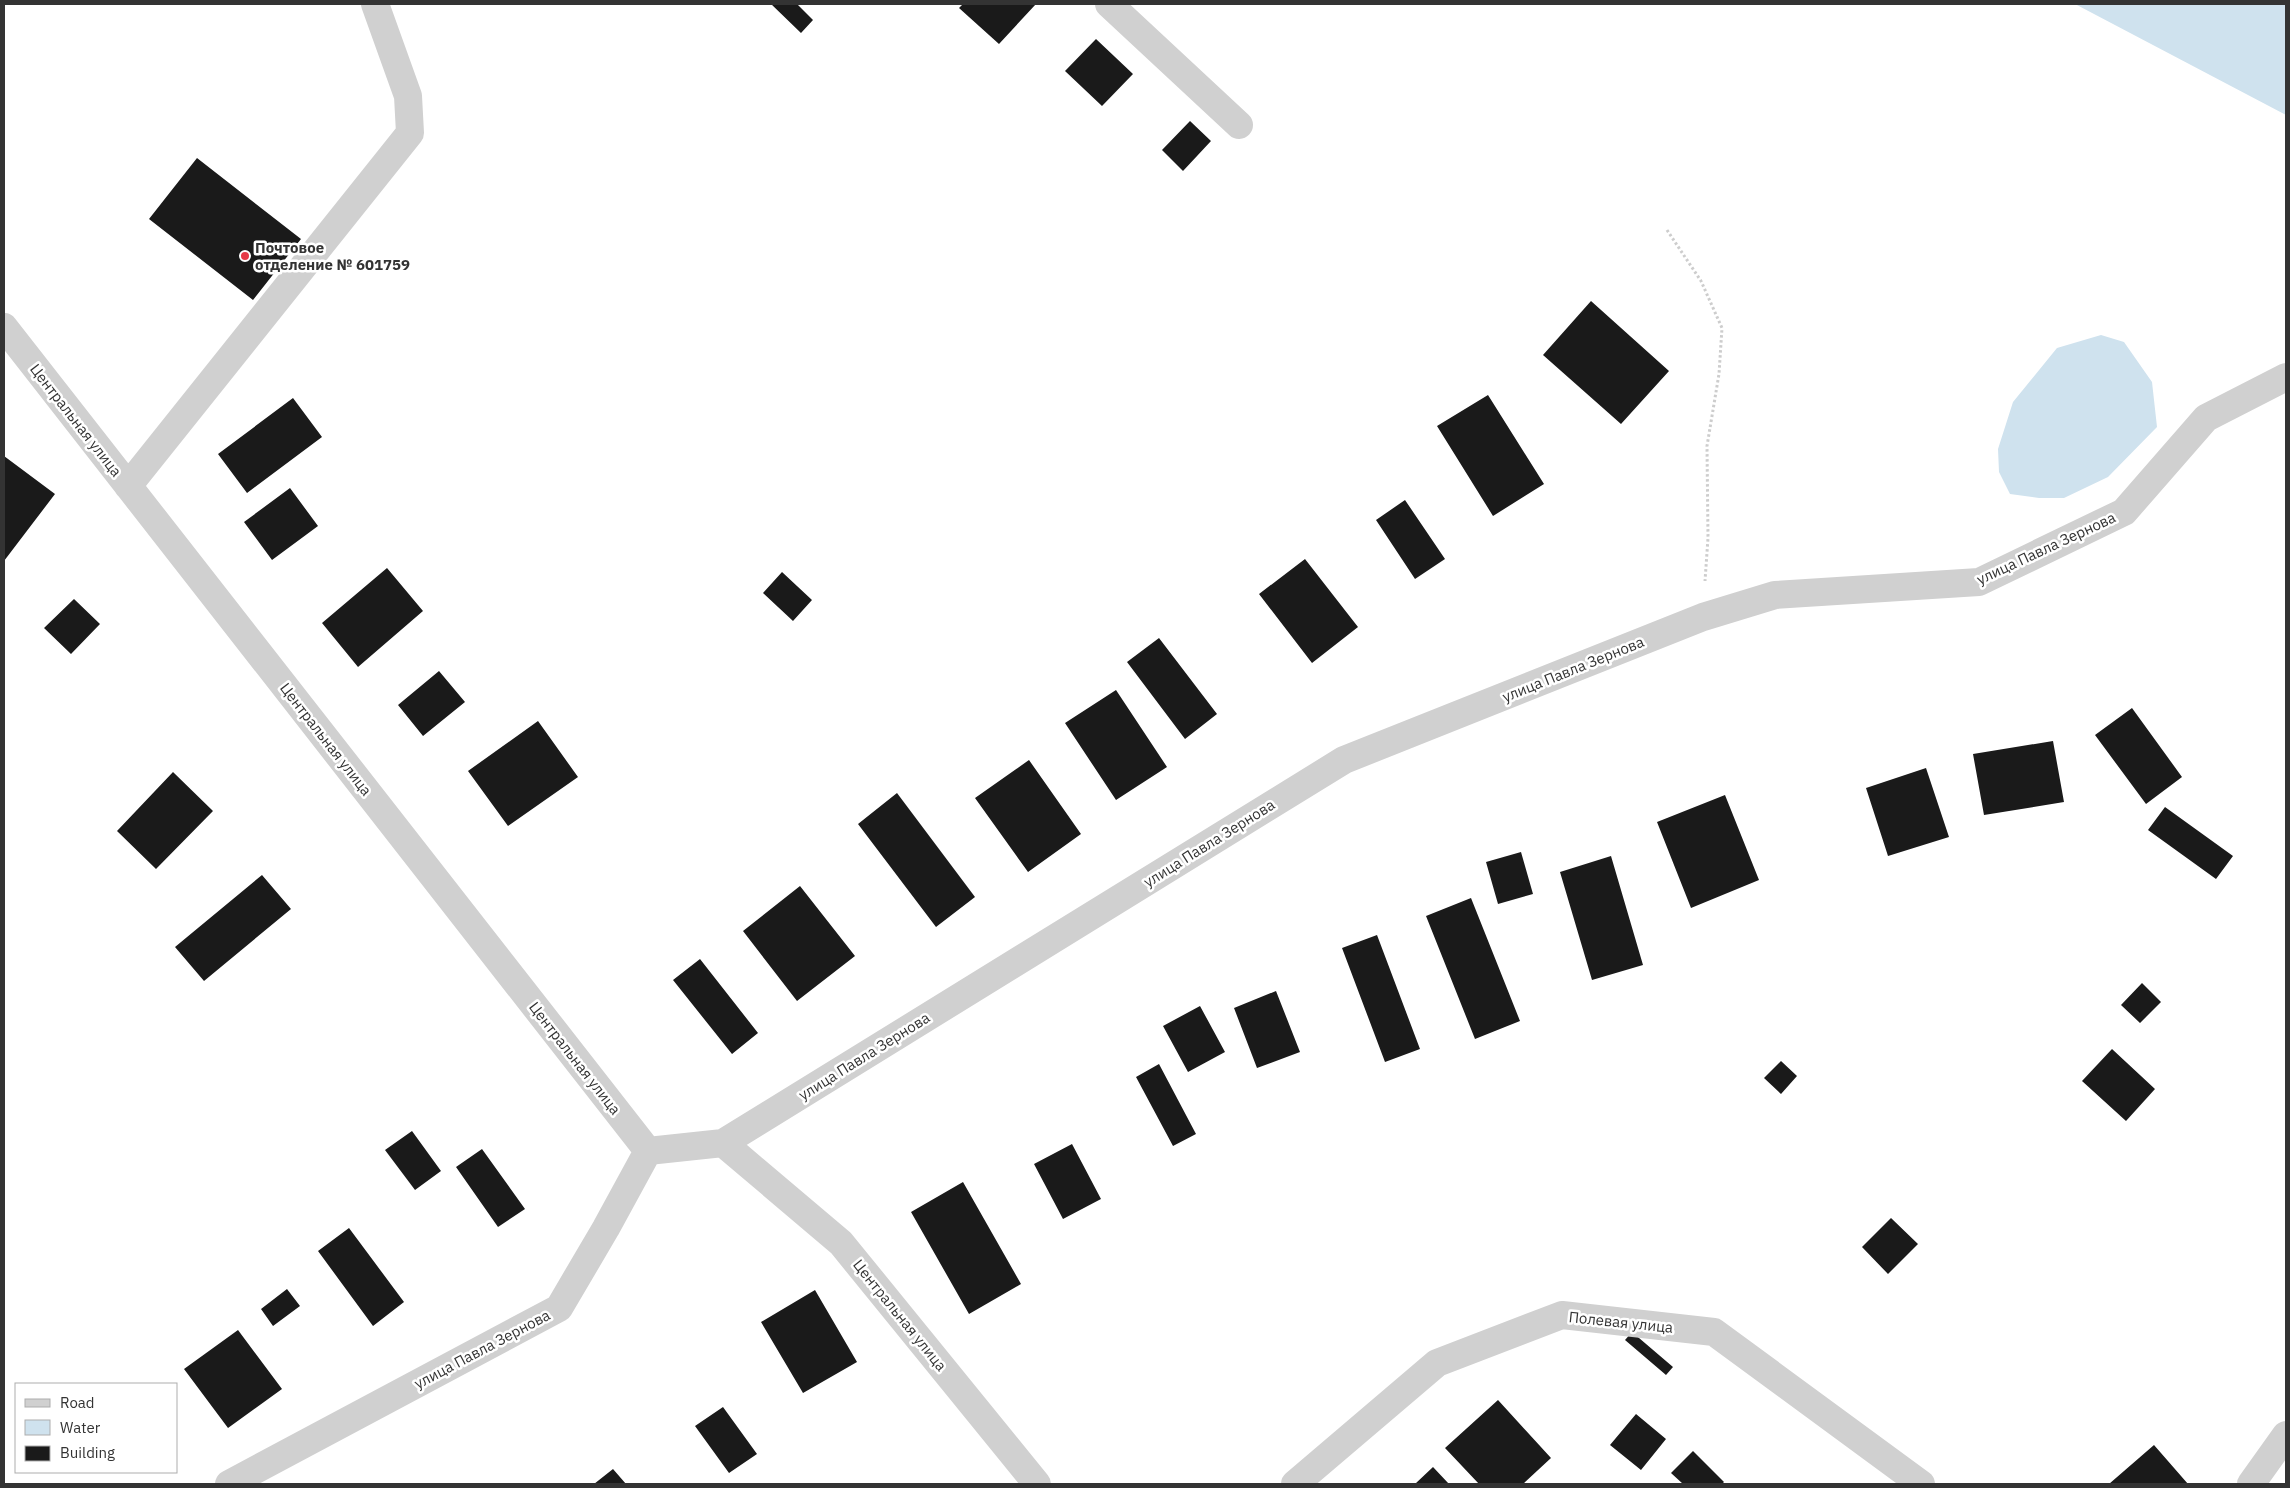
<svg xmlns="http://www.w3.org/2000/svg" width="2290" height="1488" font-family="'IBM Plex Sans',sans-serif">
<rect width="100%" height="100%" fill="#fff"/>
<!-- water -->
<path fill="#cfe2ee" d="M2075,4H2286V115Z
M2101,335L2124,342L2152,382L2157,427L2108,477L2064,498H2039L2010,494L1999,472L1998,449L2013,402L2057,348Z"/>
<!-- building -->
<path fill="#1a1a1a" d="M771,4H797L813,20L801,33Z
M963,4H1036L999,44L959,8Z
M1096,39L1133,74L1102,106L1065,71Z
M1190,121L1211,141L1183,171L1162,150Z
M197,158L301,239L253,300L149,219Z
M1591,301L1669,371L1621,424L1543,355Z
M1488,395L1544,484L1493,516L1437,426Z
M293,398L322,437L247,493L218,454Z
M4,456L55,494L4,561Z
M290,488L318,526L272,560L244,522Z
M1405,500L1445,559L1415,579L1376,520Z
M1305,559L1358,627L1312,663L1259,594Z
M387,568L423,611L358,667L322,623Z
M782,572L812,600L793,621L763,593Z
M74,599L100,624L71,654L44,628Z
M1159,638L1217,714L1185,739L1127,662Z
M439,671L465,702L423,736L398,705Z
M1116,690L1167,767L1116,800L1065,723Z
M2132,708L2182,777L2146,804L2095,735Z
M538,721L578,777L508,826L468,771Z
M2053,741L2064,802L1984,815L1973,754Z
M1029,760L1081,834L1028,872L975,798Z
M1926,768L1949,837L1888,856L1866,788Z
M173,772L213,811L156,869L117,831Z
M897,793L975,897L936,927L858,824Z
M1725,795L1759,880L1691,908L1657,822Z
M2165,807L2233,856L2216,879L2148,830Z
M1521,852L1533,894L1498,904L1486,862Z
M1611,856L1643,965L1592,980L1560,872Z
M262,875L291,909L204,981L175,947Z
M800,886L855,956L797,1001L743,931Z
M1471,898L1520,1021L1475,1039L1426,916Z
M1377,935L1420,1049L1385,1062L1342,948Z
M700,959L758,1033L732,1054L673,980Z
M2142,983L2161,1002L2140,1023L2121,1005Z
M1276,991L1300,1052L1257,1068L1234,1008Z
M1200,1006L1225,1052L1188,1072L1163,1026Z
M2112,1049L2155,1089L2126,1121L2082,1081Z
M1781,1061L1797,1076L1781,1094L1764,1078Z
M1159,1064L1196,1134L1173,1146L1136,1077Z
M412,1131L441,1171L415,1190L385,1150Z
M1072,1144L1101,1199L1063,1219L1034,1164Z
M482,1149L525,1209L498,1227L456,1167Z
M963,1182L1021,1284L969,1314L911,1212Z
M1891,1218L1918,1244L1888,1274L1862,1247Z
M349,1228L404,1302L373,1326L318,1251Z
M287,1289L300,1306L273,1326L261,1309Z
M815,1290L857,1362L803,1393L761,1322Z
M238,1330L282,1389L228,1428L184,1369Z
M1632,1332L1673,1367L1666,1375L1625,1340Z
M1498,1400L1551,1458L1523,1484H1479L1445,1448Z
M723,1407L757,1454L729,1473L695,1426Z
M1636,1414L1666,1439L1641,1470L1610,1445Z
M2154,1445L2188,1484H2109Z
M1693,1451L1724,1482L1722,1484H1683L1671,1473Z
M1433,1467L1449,1484H1415Z
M613,1469L626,1484H594Z"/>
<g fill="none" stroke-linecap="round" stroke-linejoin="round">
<!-- path -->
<path stroke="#cdcdcd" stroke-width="3" stroke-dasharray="2.5 2.5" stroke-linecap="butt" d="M1667,230L1701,281L1722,328L1719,374L1707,446L1708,538L1705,581"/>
<!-- minor -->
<path stroke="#d0d0d0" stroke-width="28" d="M1109,4L1239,125
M4,327L648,1151
M128,486L410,133L408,96L375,4
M723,1143L841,1243L1037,1484
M229,1484L559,1308L606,1228L648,1151L723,1143L1344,760L1703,617L1775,595L1979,582L2124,512L2206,418L2286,377
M1295,1484L1437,1363L1562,1315L1714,1332L1921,1484
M2251,1484L2286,1435"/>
</g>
<!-- markers -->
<circle fill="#e63946" stroke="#fff" stroke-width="2" cx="245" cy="256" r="5"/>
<g text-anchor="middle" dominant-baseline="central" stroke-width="5" stroke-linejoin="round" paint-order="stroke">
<!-- poi labels -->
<g font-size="15" font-weight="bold" fill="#333" stroke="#fff" text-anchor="start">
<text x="255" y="247">Почтовое<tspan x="255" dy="17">отделение № 601759</tspan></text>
</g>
<!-- street labels -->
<g font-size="15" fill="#333" stroke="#fff">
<text transform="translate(76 420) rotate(52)">Центральная улица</text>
<text transform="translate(2046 548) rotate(-25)">улица Павла Зернова</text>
<text transform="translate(1573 669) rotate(-22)">улица Павла Зернова</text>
<text transform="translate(326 739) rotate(52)">Центральная улица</text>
<text transform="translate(1209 843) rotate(-32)">улица Павла Зернова</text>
<text transform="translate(864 1056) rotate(-32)">улица Павла Зернова</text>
<text transform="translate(575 1058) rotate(52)">Центральная улица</text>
<text transform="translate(900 1315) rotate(51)">Центральная улица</text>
<text transform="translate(1621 1322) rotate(6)">Полевая улица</text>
<text transform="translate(482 1349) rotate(-28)">улица Павла Зернова</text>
</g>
</g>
<!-- border -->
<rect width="2290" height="1488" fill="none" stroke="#333333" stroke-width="10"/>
<!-- legend -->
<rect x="15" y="1383" width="162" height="90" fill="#ffffff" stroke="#adadad"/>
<rect x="25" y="1399" width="25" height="8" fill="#d0d0d0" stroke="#adadad"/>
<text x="60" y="1408" font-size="15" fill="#333333">Road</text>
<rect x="25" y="1420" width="25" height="15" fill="#cfe2ee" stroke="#adadad"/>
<text x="60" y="1433" font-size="15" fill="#333333">Water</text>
<rect x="25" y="1446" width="25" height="15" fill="#1a1a1a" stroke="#adadad"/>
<text x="60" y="1458" font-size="15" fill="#333333">Building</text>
</svg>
